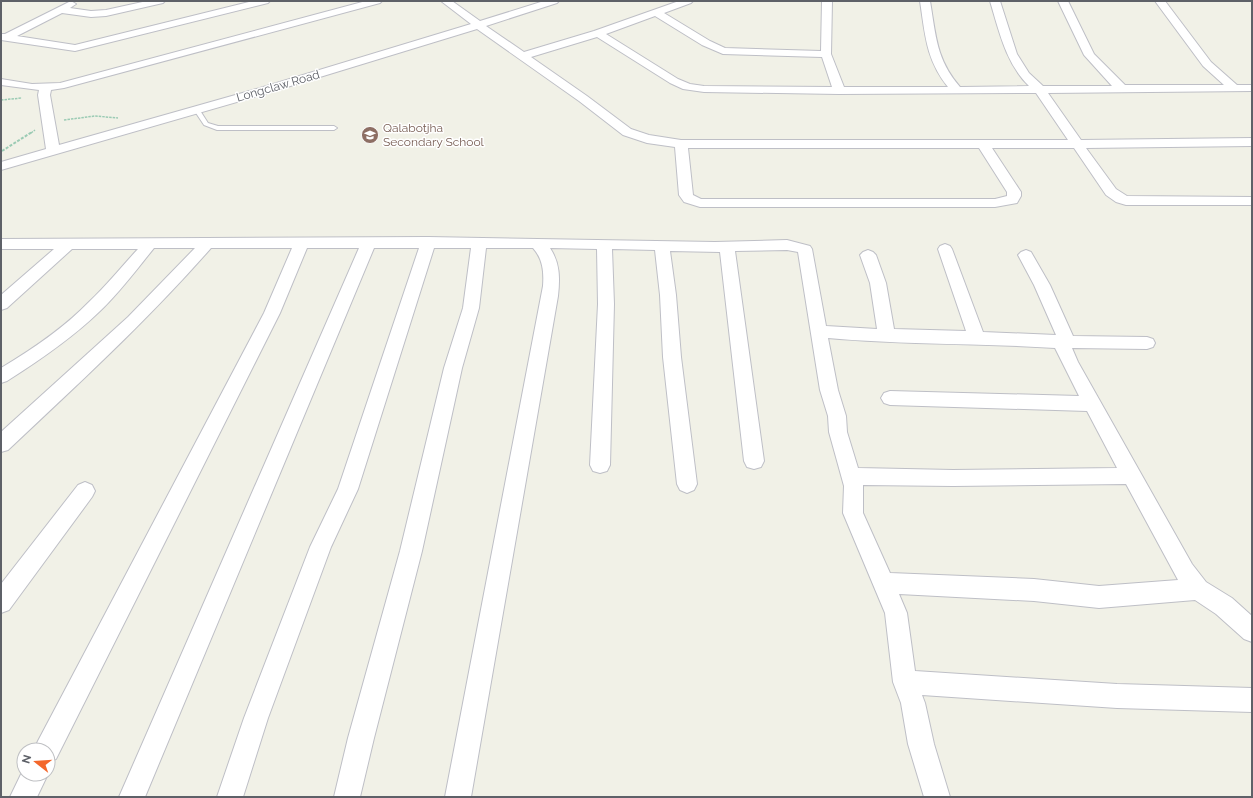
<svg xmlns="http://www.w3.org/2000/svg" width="1253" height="798" font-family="Raleway,sans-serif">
<rect width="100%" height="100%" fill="#f1f1e7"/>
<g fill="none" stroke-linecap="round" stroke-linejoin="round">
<!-- lane casing -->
<g stroke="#bebfc6" stroke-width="2">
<path id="lane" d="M195,109H199L208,123L218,126H334L337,128L334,130H217L204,125L194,110Z"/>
</g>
<!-- street casing -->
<g stroke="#bebfc6" stroke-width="2">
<path id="street" d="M71,1L76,4L70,8L91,11L106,10L147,1H165L163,3L106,16L91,17L62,13L17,36L75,45L253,1H270L268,3L75,51L1,40V34H5Z
M366,1H382L380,3L64,88L51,90L50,95L59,145L253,90L471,24L441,1H452L480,21L544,1H559L557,3L486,26L524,52L594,31L679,1H693L691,3L664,13L710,41L725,48L821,51L822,1H832L831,54L844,87H948C926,60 925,34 920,1H930C936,36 936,59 960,87L1029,86C1006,64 999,31 990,1H1000L1017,54L1029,73L1043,86H1112L1084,55L1058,1H1068L1094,54L1125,85H1224L1203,66L1155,1H1165L1211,62L1237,85H1252V91L1048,93L1081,140L1252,138V146L1086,148L1116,189L1127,196L1252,197V205H1126L1116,202L1106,195L1074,148H992L1021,192V196L1017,203L995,207H700L684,202L679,195L675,147L647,143L623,135L579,101L477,29L261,95L1,170V162L46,149L38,95L39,90L1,85V79L32,84L60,83ZM655,16L702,45L723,54L822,57L832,87L704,86L690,84L678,79L606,34ZM597,37L670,83L683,89L704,92L839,94L1036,93L1068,140H681L649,135L631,129L587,96L531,57ZM688,148H979L1007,192V196L995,199H701L693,195Z
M428,237L715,242L787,240L810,246L812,249L826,326L877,329L870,283L860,255L863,252L868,250L873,252L876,255L886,283L894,329L966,331L938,249L940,246L945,244L950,246L952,249L983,332L1056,335L1034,285L1018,255L1021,252L1026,250L1031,252L1050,285L1073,336L1147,337L1153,339L1155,343L1153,347L1147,349L1072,348L1078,362L1192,564L1206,582L1232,598L1252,616V642L1244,639L1216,614L1195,600L1099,608L1034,601L899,594L907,613L915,671L1117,684L1252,688V712L1117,708L922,695L925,703L934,744L950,797H924L908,744L901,703L893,682L885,613L843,513L844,486L829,432L828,416L820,390L798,252L787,250L735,251L764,461L761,467L754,469L747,467L744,461L720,252L670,251L676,295L681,357L697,484L694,490L687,493L680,490L677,484L663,357L660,295L655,250L612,249L614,304L610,465L607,471L600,473L593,471L590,465L598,304L597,249L550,248C560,263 560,278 558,296L471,797H445L543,286C544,272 543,259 533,248H486L479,308L462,368L422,551L374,738L360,797H334L348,738L400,551L444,368L463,308L471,248H434L358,489L331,547L268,718L243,797H217L244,718L310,547L338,489L419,248H374L145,797H119L359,248H307L280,313L56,759L48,762V750H34L38,741L264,313L292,248H211C148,320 78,384 8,450L1,452V432L128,317L195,248H154C137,269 120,292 100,311C72,338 40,360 7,381L1,383V368C33,349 64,328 90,301C107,285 122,266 138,249H72L7,308L1,310V295L54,249H1V239ZM828,338C904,345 979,343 1055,348L1079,396L890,391L884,393L881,398L884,403L890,405L1087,411L1117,468L953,470L858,468L847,432L846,416L838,390ZM1126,484L1178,580L1099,586L1034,579L890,573L863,513V485L953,486Z
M85,482L92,485L95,491L92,497L9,610L1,613V584L78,485Z
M24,768V774H48L37,797H10Z"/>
</g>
<!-- path-far1 -->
<path stroke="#9bcbb4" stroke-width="1.5" stroke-dasharray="2.5 1" stroke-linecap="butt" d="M1,100L22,98
M64,120L95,116L118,118
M31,133L35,130"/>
<!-- path -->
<path stroke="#9bcbb4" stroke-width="2" stroke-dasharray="3 1.5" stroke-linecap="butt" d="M2,151L32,132"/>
<!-- lane -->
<use href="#lane" fill="#fff" fill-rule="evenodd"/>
<!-- street -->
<use href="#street" fill="#fff" fill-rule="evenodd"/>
</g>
<!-- icons -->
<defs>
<g id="school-disc" transform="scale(0.9)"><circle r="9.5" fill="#8d6e63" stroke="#fff"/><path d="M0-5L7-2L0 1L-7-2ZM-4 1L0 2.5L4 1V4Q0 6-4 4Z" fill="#fff"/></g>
</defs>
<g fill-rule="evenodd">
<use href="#school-disc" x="370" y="135"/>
</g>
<g text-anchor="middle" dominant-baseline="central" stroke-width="3" stroke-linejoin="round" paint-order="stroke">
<!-- far-street labels -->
<g font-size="12" fill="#5e6168" stroke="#fff">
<text transform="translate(278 86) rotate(-16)">Longclaw Road</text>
</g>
<!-- far-education labels -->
<g font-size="12" fill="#785e54" stroke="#fff" text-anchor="start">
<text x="383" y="128">Qalabotjha<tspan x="383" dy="14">Secondary School</tspan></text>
</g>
</g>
<!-- border -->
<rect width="1253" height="798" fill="none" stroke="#5e6168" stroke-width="4"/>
<!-- north arrow -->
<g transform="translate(36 762) rotate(287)"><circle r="19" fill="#ffffff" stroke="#bfc0c3"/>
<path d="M0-3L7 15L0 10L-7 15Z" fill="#f3672b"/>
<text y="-6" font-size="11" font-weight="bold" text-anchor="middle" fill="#5e6168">N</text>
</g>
</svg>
